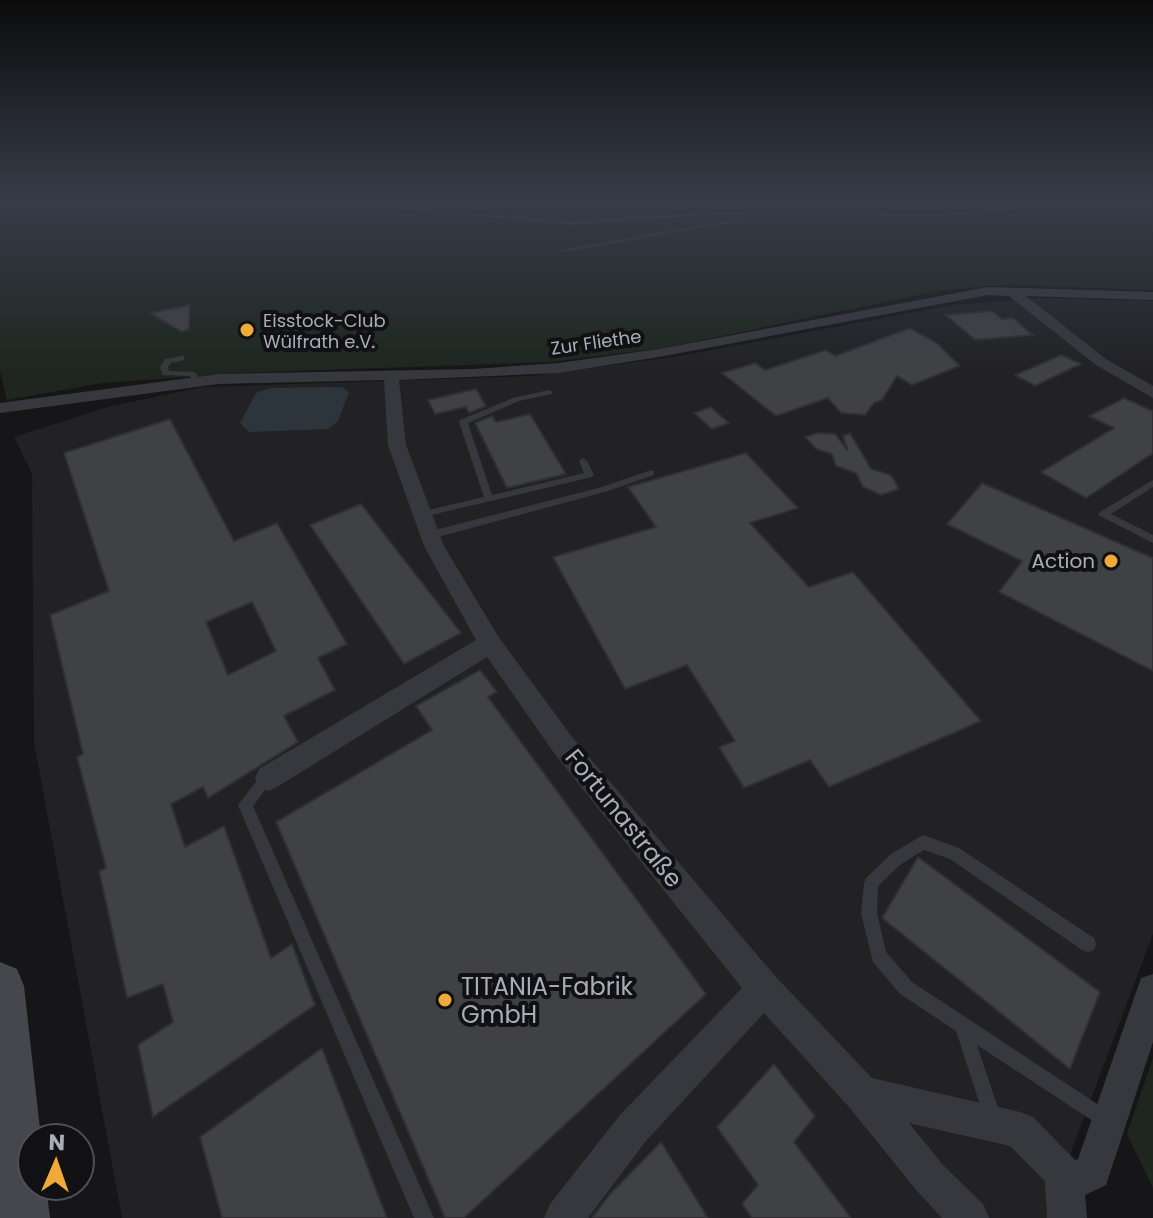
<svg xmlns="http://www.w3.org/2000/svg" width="1153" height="1218" font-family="Poppins,sans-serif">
<rect width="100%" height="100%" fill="#161618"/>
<!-- built -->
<path fill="#222225" d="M1042,298L1153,301V934L1072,1149L1056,1218H122L34,742L32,474L14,437L111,406L203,387L533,376L680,356L953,305Z"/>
<!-- green -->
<path fill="#1e261f" d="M0,201H1153V290L998,285L939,291L663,348L551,362L239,373L102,383L7,400L0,371Z
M1153,1058V1188L1127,1134Z"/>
<!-- water -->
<path fill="#2c353c" d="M342,387L349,392L338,421L328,429L249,432L240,423L256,393L271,388Z"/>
<!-- building -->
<path fill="#404145" stroke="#303034" stroke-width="2" fill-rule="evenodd" d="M190,305L189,329L182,332L150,313Z
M992,311L1002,319L1013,318L1033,335L975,340L946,315Z
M910,328L938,344L960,366L912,385L897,376L882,400L874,403L865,415L841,413L828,398L776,416L722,373L755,363L765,370L826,350L835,356Z
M1061,355L1081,364L1035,386L1015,375Z
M476,389L486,406L469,413L466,407L435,414L428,400Z
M1124,398L1153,411V453L1086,498L1041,472L1114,428L1089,416Z
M711,407L729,423L712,429L694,413Z
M530,414L566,474L507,488L475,423L492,416L496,422Z
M170,419L234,541L277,523L347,644L318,658L335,690L284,716L298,742L208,798L203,787L171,804L185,847L224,826L271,958L292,944L315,1005L153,1117L138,1045L173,1022L163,984L127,998L99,871L106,868L77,757L83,754L50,615L109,591L64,453ZM252,602L276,651L228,675L206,622Z
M818,433L835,434L848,451L843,436L850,433L871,469L891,475L899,489L881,495L863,487L856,473L836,466L832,454L816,449L805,437Z
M746,453L798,508L750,523L809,587L853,572L981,721L829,787L810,760L744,788L719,747L735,741L687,665L625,689L553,557L656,527L628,487Z
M982,483L1153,558V671L999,592L1022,561L947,524Z
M361,504L461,633L404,664L310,525Z
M480,670L497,692L488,697L706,994L464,1218H445L276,822L432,730L416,706Z
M918,857L1100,992L1070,1069L882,918Z
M322,1048L387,1218H222L200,1137Z
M774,1064L815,1116L794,1142L851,1218H752L742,1204L758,1185L717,1127Z
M661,1142L708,1218H592L610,1194Z"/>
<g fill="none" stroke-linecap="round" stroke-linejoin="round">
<!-- service -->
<path fill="#37383d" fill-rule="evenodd" d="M315,201H336L572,221L714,211L937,213L1024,205L1068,204L1071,206L1068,208L1024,209L937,217L714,215L572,225Z
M740,218L742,221L564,252L561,250Z
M181,356H184V360L171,363L168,367L169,371L195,372L201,381L200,383H194L190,376L163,375L160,367L165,359Z
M549,390L553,392L552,394L519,401L468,423L492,495L584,473L579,461L583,458L587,461L594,475L592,477L423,517L420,516L418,514L420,512L484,497L459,422L460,420L513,398Z
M651,470L654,471V475L608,491L431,539L426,535L431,531L602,487Z
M1153,480V487L1111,514L1153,535V543L1100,516L1098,514L1100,512Z
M267,772L272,774L274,778L253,806L434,1218H414L238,805L262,774Z
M923,835L959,848L1094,938L1096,944L1094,950L1088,952L1082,950L950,859L924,850L901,864L878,886L877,913L886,952L912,982L1111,1113L1114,1119L1111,1125L1105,1128L1099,1125L977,1045L1001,1117L998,1123L992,1126L986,1123L956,1031L900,994L873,962L861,913L864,883L866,878L891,854Z"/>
<!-- minor -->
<path fill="#37383d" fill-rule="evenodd" d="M988,287L1153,292V300L1026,296L1106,359L1153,386V398L1096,365L1009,296L988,295L659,357L559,373L399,380L406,445L444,546L498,636L572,737L776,977L872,1078L1020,1112L1033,1117L1075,1160L1078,1159L1141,978L1153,974V1042L1106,1185L1085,1195L1087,1218H1047L1045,1181L1010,1146L909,1123L943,1165L983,1204L989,1218H942L917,1191L849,1107L764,1013L646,1141L588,1218H544L550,1204L620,1115L742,988L554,753L487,657L277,787L268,791L259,787L255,778L259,769L476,640L424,546L388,445L384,380L219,384L0,413V403L219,374L472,369L559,363L659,349Z"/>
<!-- secondary -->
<path fill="#45474d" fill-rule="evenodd" d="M0,962L17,969L24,986L41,1138H32V1186H46L50,1218H0Z"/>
</g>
<!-- sky -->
<linearGradient id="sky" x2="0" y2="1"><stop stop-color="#0c0c0d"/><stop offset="0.54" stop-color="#363c48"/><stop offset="1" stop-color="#363c48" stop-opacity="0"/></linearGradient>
<rect width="1153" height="371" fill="url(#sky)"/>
<!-- markers -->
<g fill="#efaa37" stroke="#111113" stroke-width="3">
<circle cx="247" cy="330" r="8"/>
<circle cx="1111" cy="561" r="8"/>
<circle cx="445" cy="1000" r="8"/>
</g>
<g text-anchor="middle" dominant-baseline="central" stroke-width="8" stroke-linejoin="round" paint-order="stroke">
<!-- far-poi labels -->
<g font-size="18" fill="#a8aeb8" stroke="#111113" text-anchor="start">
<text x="263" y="320">Eisstock-Club<tspan x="263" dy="21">Wülfrath e.V.</tspan></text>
</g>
<!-- far-street labels -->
<g font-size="18" fill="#a8aeb8" stroke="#111113">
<text transform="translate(596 342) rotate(-8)">Zur Fliethe</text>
</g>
<!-- poi labels -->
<g font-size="20" fill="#a8aeb8" stroke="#111113" text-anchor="end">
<text x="1095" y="561">Action</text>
</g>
<!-- near-street labels -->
<g font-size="24" fill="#a8aeb8" stroke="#111113">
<text transform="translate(624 818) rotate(51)">Fortunastraße</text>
</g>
<!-- near-poi labels -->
<g font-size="24" fill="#a8aeb8" stroke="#111113" text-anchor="start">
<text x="461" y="986">TITANIA-Fabrik<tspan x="461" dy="28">GmbH</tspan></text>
</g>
</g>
<!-- north arrow -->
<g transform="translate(56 1162) rotate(2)"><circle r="38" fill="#111113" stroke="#4d5055" stroke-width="2"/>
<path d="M0-6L14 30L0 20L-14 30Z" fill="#efaa37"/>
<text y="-12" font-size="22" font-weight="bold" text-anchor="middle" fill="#a8aeb8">N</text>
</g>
</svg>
